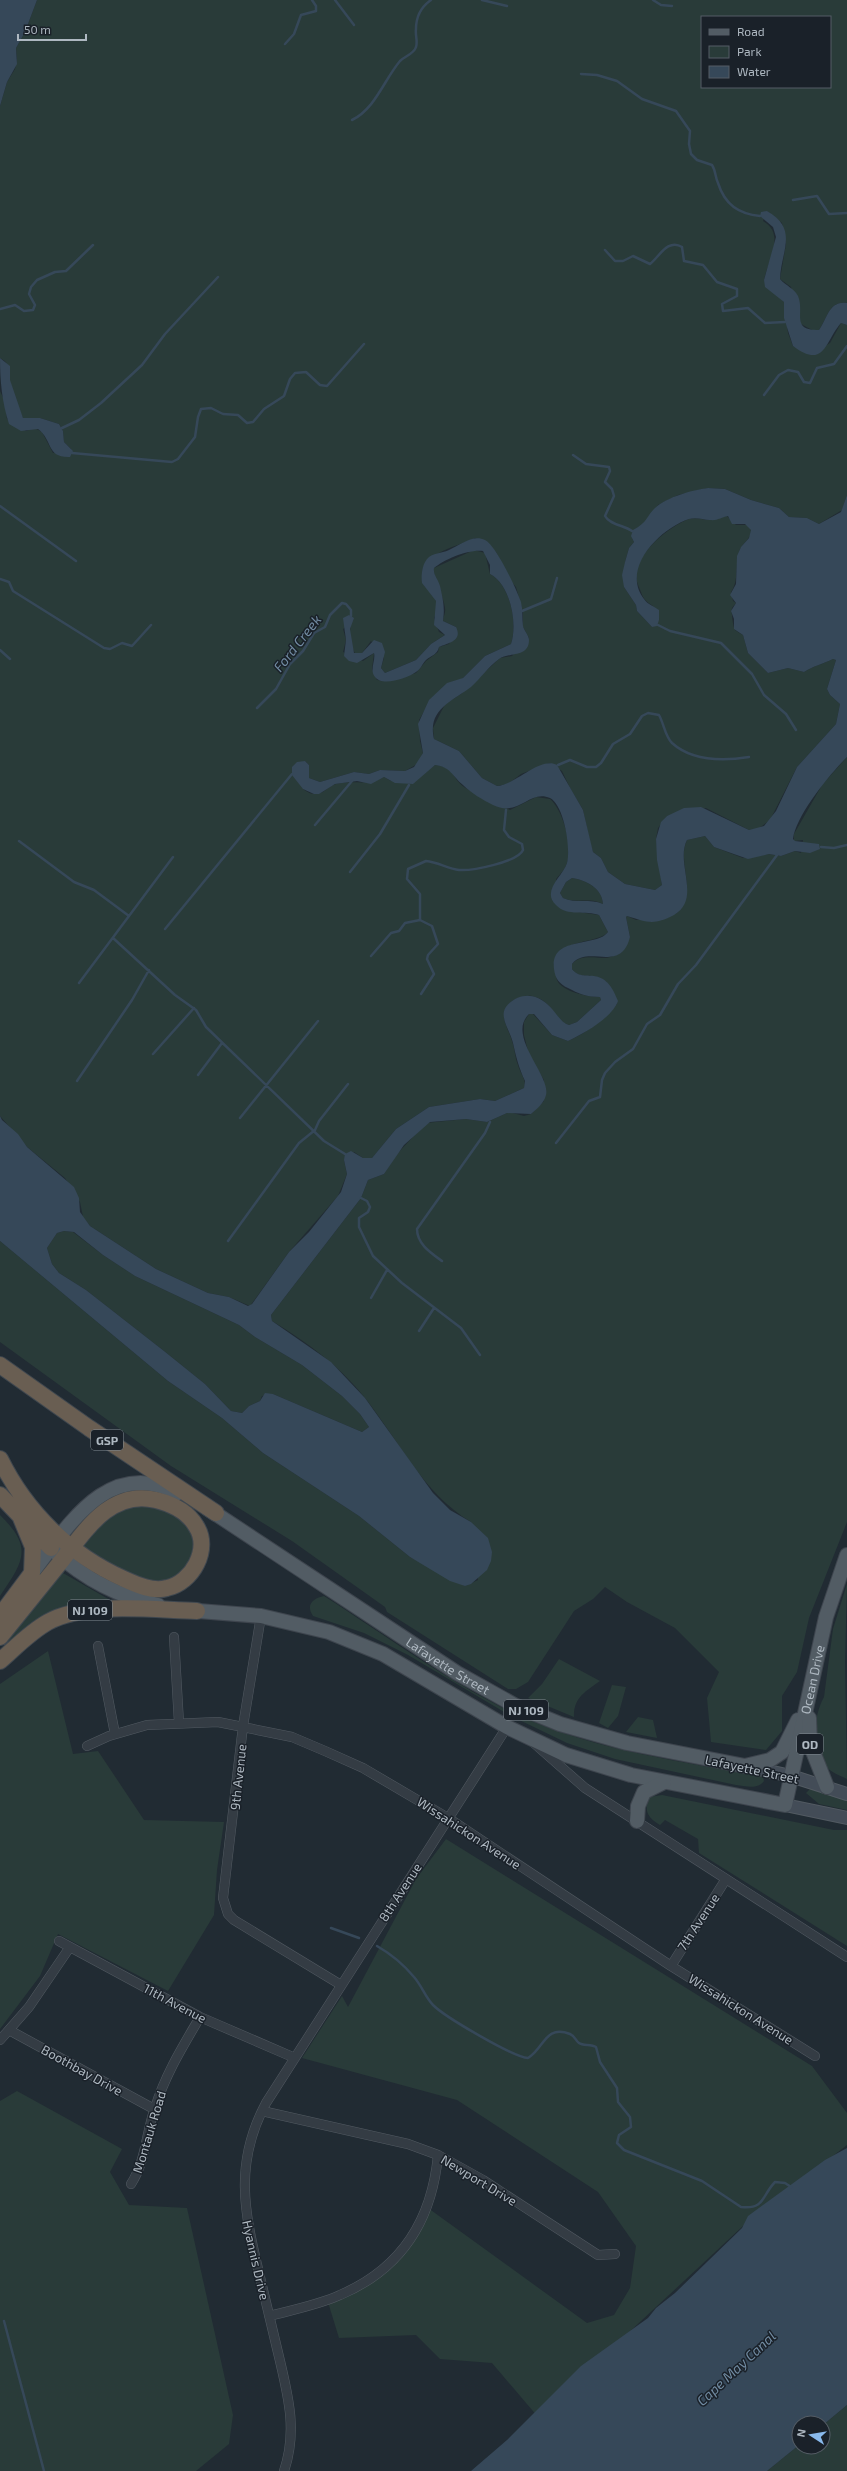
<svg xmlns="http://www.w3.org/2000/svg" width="847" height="2471" font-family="'Exo 2',sans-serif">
<rect width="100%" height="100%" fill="#212b33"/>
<!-- green -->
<path fill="#293b39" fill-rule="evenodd" d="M37,0H847V303C829,300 827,319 819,330H812L801,324L791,287L780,279L786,244L782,223L767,211L763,221C786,234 768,260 764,280L784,302L788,333L793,346L811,354L830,343L841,323L847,325V495L842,510L819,524L807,518L789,517L779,508L751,500L725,489L708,488L678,495L658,505L644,525L635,529L632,538L634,542L629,548L625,562L624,587L636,605L637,611L652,627L659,620C660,603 646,608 641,592C639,587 636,581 636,575C637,552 670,526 689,519C696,517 703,520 709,520C716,519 721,517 727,516L736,525H749C756,537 742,542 739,552C735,565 739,581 731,592L733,601L736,603C735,605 733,606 732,608C731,611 733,627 735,630C737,632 740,633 743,635L748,653L768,673L788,668L804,672C813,666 823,664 833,659L836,660L827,689L830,695L840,704L836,724L797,767L770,820L758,829L749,830L706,808L667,816L658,828L656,839L662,885L655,890L625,884L608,872L601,858L593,852L591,846L583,810L570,788L562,771L550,763L521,774L508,784L497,786L482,778L459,751L434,739L433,728L445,704L461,694L500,658L512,656L529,638L523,627V612L516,587L510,580L496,552L475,538C457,547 426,551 422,574L436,601L437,610L434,618L439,632L445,635L431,644L416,660L385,673L381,668L384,658L371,641L362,653L356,654C350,648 349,632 351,624L343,629L346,640L343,652L363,661L374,653L372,669L377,680L388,681L416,673L426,661L438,652L439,647L449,644L456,627L443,621C443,617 446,613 445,608C444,596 432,578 434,568L474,550L485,553L490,574C510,584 518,623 511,644L485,656L463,678L426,708L419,720L420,741L423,753L419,763L405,771L380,770L369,774L354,772L320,782L309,778V765L305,761L303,789C306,791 310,794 314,794C323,795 328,786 336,784C357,779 364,787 384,777L391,781L428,770L435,765C455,767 451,777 464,787C478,796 495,802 510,810L536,797L550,799C563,810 573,846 567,863C565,870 560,874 556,879L564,910L599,915L608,932C598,943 572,938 557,955C557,961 555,974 557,980C562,992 589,997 600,997L601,1000L577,1022L569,1025C555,1022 553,1000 532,996C526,995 519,997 514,1000C495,1013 508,1026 512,1041C515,1049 515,1058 518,1065C520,1073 527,1080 524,1088L495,1101L480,1099L429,1107L396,1129L372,1158H363L354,1152L344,1160L347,1174L338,1196L289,1252L250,1306L229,1297L208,1293L156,1269L90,1226L83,1217L80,1202L65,1178L27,1147L0,1116V391L5,402L7,419L26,431L35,428L42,432L53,453L71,449L64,442L63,431L59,424L40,418H23C18,408 14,393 10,382C7,372 12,364 0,358V106L7,82L15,69L17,59L16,48L25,32ZM702,17H830V87H702Z
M847,757V1522L809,1618L797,1672L782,1696V1731L766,1750L711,1742L707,1698L719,1672L675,1628L627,1602L605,1587L593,1599L574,1611L528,1682L516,1689H508L387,1612L385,1607L292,1541L171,1466L0,1342V1241L168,1381L222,1418L263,1453L359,1516L410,1557L465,1586L478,1580L471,1522C422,1492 400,1442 365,1398C340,1366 307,1342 272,1321L271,1315L361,1198L368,1180L384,1174L396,1155L426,1123L466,1119L487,1122L509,1112L524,1116L531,1114L544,1101V1080L529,1055L524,1035V1022L529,1014H533L552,1035L568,1041C588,1032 603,1020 617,1004C605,960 584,986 572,969V964C580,954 595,958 606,958C610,958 616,954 621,953L630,937L626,917L627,916L636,920L677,913C699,892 676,862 687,840L705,836L714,847L743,858L769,854L781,856L795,851L801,853L803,840L794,841V834L822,785Z
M572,878C586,880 602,888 603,904C590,897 576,904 563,898L560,893L566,882Z
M64,1231L73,1232L103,1255L135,1276L239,1325L255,1337L302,1365L342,1396L360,1414L369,1427L362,1432L273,1394L262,1396L260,1401L249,1406L242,1413L231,1411L205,1384L164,1351L86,1290L59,1273L52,1264L47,1248L57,1233Z
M159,1505L184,1520L196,1542L193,1560L173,1581L154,1584L130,1576L80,1546L98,1524L127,1506Z
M0,1515C34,1548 23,1562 0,1596Z
M63,1573L110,1600L73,1605L38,1621L0,1651L56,1577Z
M847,1584L845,1662L847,1779C841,1776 830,1772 826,1766C811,1748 813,1717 824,1697L833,1629Z
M324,1596C388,1637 451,1684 520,1716C597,1751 682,1761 763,1777L764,1781C758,1790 745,1786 736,1785L615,1759L567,1743L511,1716L408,1655L364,1633L313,1616C305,1604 314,1598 324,1596Z
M48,1651L73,1754L98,1751L144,1820L224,1822L217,1870L214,1915L168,1991L58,1934L40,1976L0,2029V1684Z
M559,1659L600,1681C586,1691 573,1698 574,1717L528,1698L542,1684Z
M612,1685L626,1687L618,1716L608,1728L599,1723Z
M638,1717L653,1720L657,1738L626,1732Z
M810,1789L847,1800V1810L819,1804L806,1793Z
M662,1795L834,1830H847V1946L699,1853L698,1839L665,1820L660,1825C647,1817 644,1811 649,1797Z
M446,1839L812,2066L847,2113V2145L743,2226L538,2417L492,2363L440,2359L416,2335L339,2338L327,2299L380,2275L428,2208L587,2323L614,2315L630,2288L636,2246L598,2192L457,2100L302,2058L342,1996L348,2007L416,1879Z
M17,2091L122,2149L110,2172L129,2205L187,2208L233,2415L229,2444L196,2471H0V2101Z
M847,2405V2471H767L799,2445V2447H823V2425Z"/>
<!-- water -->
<path fill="#364859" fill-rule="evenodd" d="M0,0H37L25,32L16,48L17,64L7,82L0,106Z
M767,211C799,229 781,251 780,279C786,286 794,288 798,296C805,312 790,331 819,330C827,319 829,300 847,303V325L841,323C825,341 825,370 793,346L784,318V302L765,287L764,280L776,237L773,227L760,216L761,212Z
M0,358L10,366V380L23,418H40L59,424L63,431L64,442L73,451L70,457C46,458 53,440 38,429L21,431L9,424C2,402 0,381 0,358Z
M708,488L725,489L751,500L779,508L789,517L807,518L819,524L841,512L847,495V757C830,774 796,815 793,839L795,841L819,844L820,849L810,853L795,851L781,856L769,854L748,859L714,847L705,836L687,840C675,863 702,899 674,915C653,926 647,922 627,916L626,917L630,937C621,974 588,944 572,964V969C584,985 603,961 618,1001C612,1018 583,1034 568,1041L552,1035L534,1014H529C506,1036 551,1075 546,1095C544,1103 537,1109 531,1114L507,1113L487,1122L466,1119L430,1122L404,1145L384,1174L368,1180L361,1198L271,1315L272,1321L331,1362L365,1398L433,1493L450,1510L471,1522L488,1538L492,1552L491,1561L487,1570L471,1584L465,1586L450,1581L410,1557L359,1516L263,1453L222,1418L168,1381L0,1241V1116L2,1120L18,1134L27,1147L74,1187L79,1198L80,1212L90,1226L156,1269L208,1293L229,1297L248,1306L252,1304L289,1252L309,1232L341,1192L347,1174L344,1160L345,1154L351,1151L363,1158H372L396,1129L429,1107L480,1099L495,1101L524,1088L525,1081C519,1068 516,1057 513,1043C509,1026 492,1011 517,998C524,995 531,995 538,998C554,1005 558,1022 569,1025L577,1022L601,1000L600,997C587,997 579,994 568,988C559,984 555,978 554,969C550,935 596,948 608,932L599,915C586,910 567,917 556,905C541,891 563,876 567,863C571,848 564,805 550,798C529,789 519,818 493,805C483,800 471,793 463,785C452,776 451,767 435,765L413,784L395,783L384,777L371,784L357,781L335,784L319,794H314L303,789L292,775V767L297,762L305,761L309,765V778L320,782L354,772L369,774L380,770L405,771L414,767L423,753L418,724L429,700L447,683L463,678L485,656L511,644C518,623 510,584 490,574V565L483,551C469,549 445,559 434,568C433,575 438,579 440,586C443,600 445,607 443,621L456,627C463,641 448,643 439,647C437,655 432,655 426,660C422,664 421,669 416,672C408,678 382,687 375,677C369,670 376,660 374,653L357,663L349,661L344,656L346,640L343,618L349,615L354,618L350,629L354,653H362L374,640L382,643L385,652L381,668L385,673L416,660L431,644L445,635L434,625L436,601L422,583C421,576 422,565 427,559C433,552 441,554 449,550C460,545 473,534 485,540C496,545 517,590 521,602C523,610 522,618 523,626C524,631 529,635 529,640C529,658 508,652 499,659C488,667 481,678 471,687C453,701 427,709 434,739L459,751L482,778L497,786C514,786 540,756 557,765L583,810L593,852L601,858L608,872L625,884L655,890L662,885L657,860L656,839L661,822L667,816L684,808L701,807L749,830L764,826L776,811L797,767L836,724L840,704L830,695L827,689L836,660L833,659C823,664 813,666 804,672L788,668L768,673L748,653L743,635L734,629V619L731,611L736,603L730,595L736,584L737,556L741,547L749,538L751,530L745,524H732L728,516C722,517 717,521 710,520C703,520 697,517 689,519C661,528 620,568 644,599C648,605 654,606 659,610V620L657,626L652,627L637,611L636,605L624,587L622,575L625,562L629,548L634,542L631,536L633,530C648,522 645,518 655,508C667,497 692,490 708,488ZM572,878C586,880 602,888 603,904C590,898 576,904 563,898L560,893L566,882ZM64,1231L74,1232L103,1255L135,1276L239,1325L255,1337L302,1365L342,1396L360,1414L369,1427L362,1432L273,1394L265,1393L260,1401L249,1406L242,1413L231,1411L205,1384L164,1351L86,1290L59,1273L52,1264L47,1248L57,1233Z
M847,2148V2405L823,2425V2423H799V2445L767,2471H471L507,2440L581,2366L648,2318L656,2308L675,2293L742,2228L748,2216L825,2160Z"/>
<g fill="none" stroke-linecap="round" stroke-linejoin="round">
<!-- stream -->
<path stroke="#364859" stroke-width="2.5" d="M335,0L354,25
M482,0L507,6
M653,0L661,5L672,6
M285,44L294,34L301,15L316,11V6L312,0
M581,74L597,75L617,81L642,99L676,111L690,131L689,144L691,154L697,160L712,165C716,171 715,177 718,183C725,205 739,214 760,216
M352,120C375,109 384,80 400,61C405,56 414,54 416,47C418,41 415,35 416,29C416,17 421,7 431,0
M793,200L817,196L829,214L847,213
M605,250L615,261H623L633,256L650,264C659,257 668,238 682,247L684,261L703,265L717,282L737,289V296L722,304L723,311L748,308L765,323L785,322
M0,309L15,305L24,311L33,310L35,305L29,294L31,287L37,280L55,272L66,271L93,245
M764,395L779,375L788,370L798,372L804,382L810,383L817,368L834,364L847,346
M62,428L79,420L101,403L142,365L165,334L218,277
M72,453L172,462L178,459L195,437L198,417L201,409L211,408L223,414L238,415L247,423L253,422L264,409L284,396L290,379L295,373L306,372L320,385L327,386L364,344
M573,455L586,464L609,467L610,471L605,482L612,489L614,496L605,516C610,525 624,525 632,531
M0,506L76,561
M0,579L9,582L13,591L104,648L110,649L122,643L132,646L151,625
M522,611L551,599L557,578
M658,625L670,631L721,643L752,674L764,695L786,714L796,730
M0,650L10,659
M257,708L276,689L290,664L303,651L314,633L325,627L330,615L342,603L346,604L351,610V616
M558,765L570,760L587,767H596L601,763L613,744L630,734L642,716L648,713L659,715C664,724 665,736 672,743C692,761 724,761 749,757
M315,825L352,781
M19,841L74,882L94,890L129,916
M821,847L834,848L847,845
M350,872L380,834L409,785
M420,920V894L407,879L408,869L426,861C438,862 448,869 459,870C472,871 518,862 523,850L522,844L509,837L504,830L506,810
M165,929L292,774
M113,938L175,995L196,1010L206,1027L324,1141L345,1154
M371,956L391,933L399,931L405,923L420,920L432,926L438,944L428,955L427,959L434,974L421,994
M79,983L173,857
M153,1054L194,1008
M198,1075L222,1043
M77,1081L132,1000L149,970
M240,1118L318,1021
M556,1143L589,1101L600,1097L602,1080L605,1073L615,1062L633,1049L647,1024L660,1015L678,984L696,965L777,855
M361,1198L367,1201L370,1207L368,1212L359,1218V1227L373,1256L402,1283L461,1328L480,1355
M228,1241L299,1143L315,1130L319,1121L348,1084
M442,1261C431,1253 417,1244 417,1229L485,1133L490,1122
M371,1298L387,1270
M419,1331L434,1308
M331,1928L359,1938
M377,1946C391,1954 404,1965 414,1977C422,1986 425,1997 433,2005C445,2017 513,2057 528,2058C544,2049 545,2024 570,2034C575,2036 575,2040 579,2043C583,2046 591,2044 596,2047L600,2062L617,2088L618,2102L630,2117L631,2127L619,2135L617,2143L624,2150L702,2181L741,2207C765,2210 762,2195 775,2182L785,2183L791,2187
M4,2321L44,2471"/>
<!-- street casing -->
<g stroke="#525a62" stroke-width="10">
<path id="street" d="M261,1616L243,1726L223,1898L228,1914L234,1920L341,1985
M174,1637L179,1723
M98,1646L115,1734
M535,1744L585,1788L847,1957
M87,1746L109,1736L147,1725L218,1722L292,1737L325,1751L363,1768L448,1818L671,1966L815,2056
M59,1941L200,2017L295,2058
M671,1966L726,1879
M9,2030L154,2109
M0,2040L29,2007L70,1947
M262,2111L408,2144L438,2155L483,2180L598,2255L615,2254
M131,2184C146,2161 146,2133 155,2108C165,2075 183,2046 200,2017
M269,2316C292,2310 318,2305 340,2295C401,2269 432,2220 438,2155
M284,2471C297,2433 289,2399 280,2361C273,2332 266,2302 259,2273C244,2211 234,2163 266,2103L507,1727"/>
</g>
<!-- secondary casing -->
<g stroke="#525a62" stroke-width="14">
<path id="secondary" d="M745,1766L791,1776L847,1794
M785,1805L847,1818"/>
</g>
<!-- primary casing -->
<g stroke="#3e454e" stroke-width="16">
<g id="primary">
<path id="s1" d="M207,1508L457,1673L516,1706L560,1724L627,1743L745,1766L770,1760L782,1752L798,1720"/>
<path d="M55,1552C84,1578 120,1597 158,1605"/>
<path d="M32,1573C69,1525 108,1457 178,1493"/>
<path id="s2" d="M186,1610L261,1616L329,1632L383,1654L507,1727L566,1755L631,1775L785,1805L826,1617L847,1555"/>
<path d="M809,1718L810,1744L827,1787"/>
<path d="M637,1821L638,1806L644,1792L664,1782"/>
</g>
</g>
<!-- highway casing -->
<g stroke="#3f474f" stroke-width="18">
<path id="highway" d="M0,1365L89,1428L216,1513
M0,1459C26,1512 70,1555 124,1579C137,1585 153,1592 167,1588C192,1583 211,1549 196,1526C188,1512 172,1504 156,1500C112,1489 86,1529 63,1559L0,1637
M0,1495L51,1548
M0,1616L32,1573L33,1547L21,1518
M0,1661C15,1648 30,1632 48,1622C86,1601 153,1610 197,1611"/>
</g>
<!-- street -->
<use href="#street" stroke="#343c44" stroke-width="9"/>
<!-- secondary -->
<use href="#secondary" stroke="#434c57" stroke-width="12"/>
<!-- primary -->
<use href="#primary" stroke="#525c64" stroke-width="14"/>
<!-- highway -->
<use href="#highway" stroke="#695e52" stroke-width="16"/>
</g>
<g text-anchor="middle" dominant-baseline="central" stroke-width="3" stroke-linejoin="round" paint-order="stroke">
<!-- shield labels -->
<g fill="#1a2129" stroke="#828b93" stroke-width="1">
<rect x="91" y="1430" width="32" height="20" rx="3"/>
<rect x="68" y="1600" width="44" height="20" rx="3"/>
<rect x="504" y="1700" width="44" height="20" rx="3"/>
<rect x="797" y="1734" width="26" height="20" rx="3"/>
</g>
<g font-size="12" font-weight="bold" fill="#aeb8c1">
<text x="107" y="1440">GSP</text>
<text x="90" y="1610">NJ 109</text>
<text x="526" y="1710">NJ 109</text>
<text x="810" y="1744">OD</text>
</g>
<!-- street labels -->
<g font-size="13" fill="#aeb8c1" stroke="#1a2129">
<text stroke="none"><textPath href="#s1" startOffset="288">Lafayette Street</textPath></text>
<text stroke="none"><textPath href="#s2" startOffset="766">Ocean Drive</textPath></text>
<text transform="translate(752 1769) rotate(12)">Lafayette Street</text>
<text transform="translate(238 1777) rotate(-84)">9th Avenue</text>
<text transform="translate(469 1833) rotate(33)">Wissahickon Avenue</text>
<text transform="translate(400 1892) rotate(-57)">8th Avenue</text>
<text transform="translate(698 1922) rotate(-57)">7th Avenue</text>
<text transform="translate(175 2003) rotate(28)">11th Avenue</text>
<text transform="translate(741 2009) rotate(32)">Wissahickon Avenue</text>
<text transform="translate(82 2070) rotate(29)">Boothbay Drive</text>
<text transform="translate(149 2132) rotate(-73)">Montauk Road</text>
<text transform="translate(479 2180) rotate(31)">Newport Drive</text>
<text transform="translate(256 2260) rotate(77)">Hyannis Drive</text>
</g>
<!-- water labels -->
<g font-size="14" font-style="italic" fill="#718ba2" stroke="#1a2129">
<text transform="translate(297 643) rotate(-52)">Ford Creek</text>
<text transform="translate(736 2368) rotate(-43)">Cape May Canal</text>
</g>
</g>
<!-- legend -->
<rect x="701" y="16" width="130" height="72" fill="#1a2129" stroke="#555d66"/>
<rect x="709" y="29" width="20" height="6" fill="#525c64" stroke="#555d66"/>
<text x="737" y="36" font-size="12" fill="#aeb8c1">Road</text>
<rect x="709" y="46" width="20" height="12" fill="#293b39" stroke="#555d66"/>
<text x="737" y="56" font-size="12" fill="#aeb8c1">Park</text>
<rect x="709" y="66" width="20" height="12" fill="#364859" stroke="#555d66"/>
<text x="737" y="76" font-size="12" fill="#aeb8c1">Water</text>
<!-- north arrow -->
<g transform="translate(811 2435) rotate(282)"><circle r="19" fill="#1a2129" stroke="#555d66"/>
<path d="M0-3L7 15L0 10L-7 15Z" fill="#89b9ec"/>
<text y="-6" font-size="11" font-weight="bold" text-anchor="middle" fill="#aeb8c1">N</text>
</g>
<!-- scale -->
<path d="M18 34v6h68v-6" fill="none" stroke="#aeb8c1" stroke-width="2"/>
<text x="24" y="34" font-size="12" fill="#aeb8c1" stroke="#1a2129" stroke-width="3" paint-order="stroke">50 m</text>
</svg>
